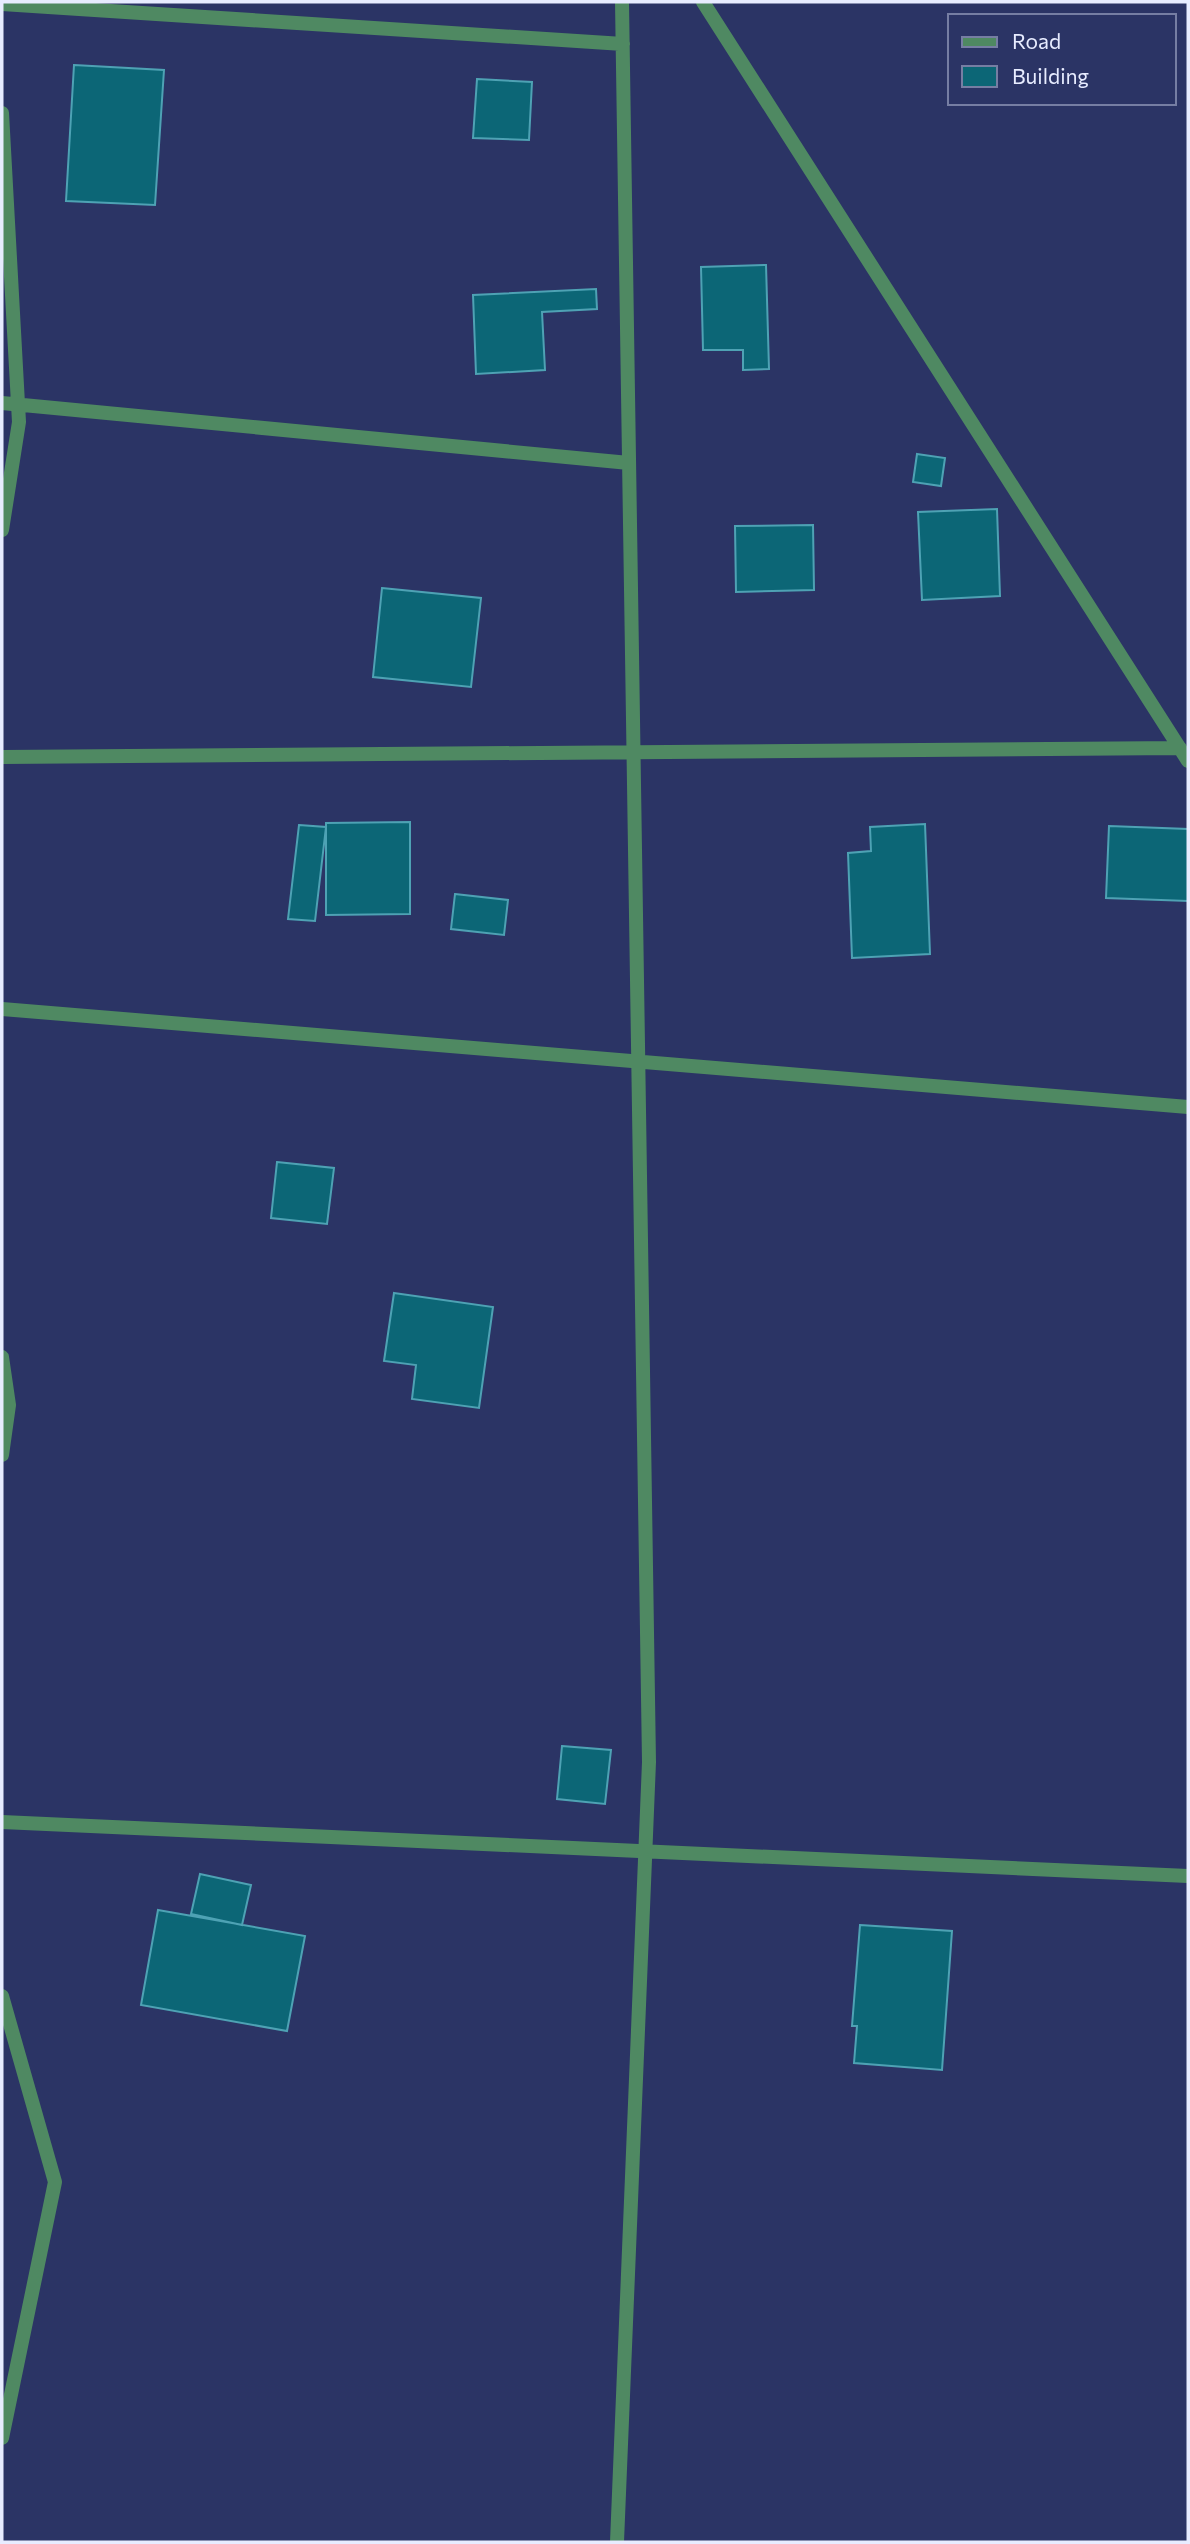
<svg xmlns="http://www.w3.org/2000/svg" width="1190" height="2544" font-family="Commissioner,sans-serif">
<rect width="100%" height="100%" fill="#2b3465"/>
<!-- building -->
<path fill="#0c6676" stroke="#4ea2b4" stroke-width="2" d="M74,65L164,70L155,205L66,201Z
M477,79L532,82L529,140L473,138Z
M766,265L769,369L743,370V350H703L701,267Z
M596,289L597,309L542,312L545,370L476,374L473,295Z
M917,454L945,458L941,486L913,482Z
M997,509L1000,596L922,600L918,512Z
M813,525L814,590L736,592L735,526Z
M382,588L481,598L471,687L373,677Z
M410,822V914L326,915V823Z
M925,824L930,954L852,958L848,853L871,851L870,827Z
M299,825L326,827L315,921L288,919Z
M1109,826L1188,829V901L1106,898Z
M455,894L508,900L504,935L451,929Z
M277,1162L334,1168L327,1224L271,1218Z
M394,1293L493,1307L479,1408L412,1399L416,1365L384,1361Z
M562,1746L611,1750L605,1804L557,1799Z
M200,1874L251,1885L242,1925L191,1914Z
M158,1910L305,1936L287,2031L141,2005Z
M860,1925L952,1931L942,2070L854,2063L857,2026H852Z"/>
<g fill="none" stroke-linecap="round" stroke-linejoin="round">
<!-- minor -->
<path stroke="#4f8962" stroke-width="14" d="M703,2L1188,761
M2,4L623,44
M2,113L19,422L2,530
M2,403L629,463
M2,757L1180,748
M2,1009L1188,1107
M2,1357L9,1405L2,1455
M2,1822L1188,1876
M2,1996L55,2182L2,2438
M617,2542L649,1762L622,2"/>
</g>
<!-- border -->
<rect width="1190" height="2544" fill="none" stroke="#e7ecff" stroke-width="7"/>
<!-- legend -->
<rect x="948" y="14" width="228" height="91" fill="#2b3465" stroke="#767ea3" stroke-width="2"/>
<rect x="962" y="37" width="35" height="10" fill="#4f8962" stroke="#767ea3" stroke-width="2"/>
<text x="1012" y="49" font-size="21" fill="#e7ecff">Road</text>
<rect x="962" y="66" width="35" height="21" fill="#0c6676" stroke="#767ea3" stroke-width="2"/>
<text x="1012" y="84" font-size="21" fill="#e7ecff">Building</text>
</svg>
